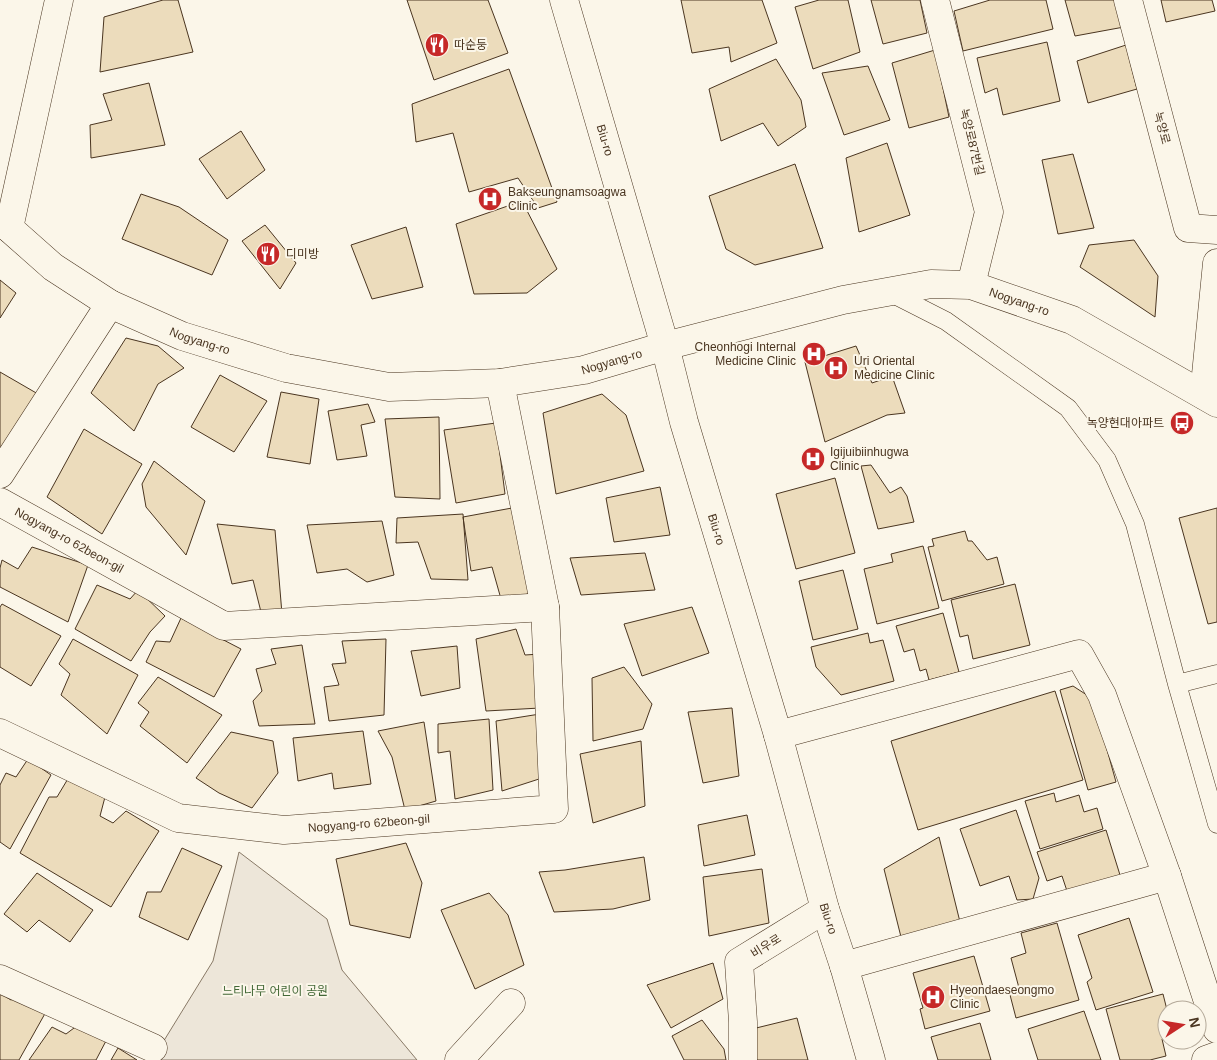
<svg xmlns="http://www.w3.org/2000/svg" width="1217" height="1060" font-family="Arial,'Noto Sans KR',sans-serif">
<rect width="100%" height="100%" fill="#fbf6e9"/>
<!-- green -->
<path fill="#ede6d9" stroke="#887966" d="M239,852L327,919L342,970L417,1060H152L213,961Z"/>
<!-- building -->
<path fill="#ecdcbc" stroke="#4a3520" d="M163,0H178L193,52L100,72L104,17Z
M407,0H488L508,53L434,80Z
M681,0H762L777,43L731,62L729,47L692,53Z
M819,0H848L860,52L813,69L795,7Z
M871,0H920L927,33L883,44Z
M990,0H1046L1053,29L963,51L954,11Z
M1065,0H1117L1124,27L1075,36Z
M1161,0H1212L1215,11L1166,22Z
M1047,42L1060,101L1003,115L997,88L985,93L977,58Z
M1126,45L1137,89L1088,103L1077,61Z
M935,50L949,117L909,128L892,63Z
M776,59L801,100L806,127L778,146L763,123L721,141L709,89Z
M868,66L890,120L844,135L822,73Z
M509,69L557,202L538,208L518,178L469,192L453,133L416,142L412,104Z
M149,83L165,145L91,158L90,125L112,120L103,94Z
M241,131L265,170L227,199L199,159Z
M887,143L910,215L859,232L846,158Z
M1073,154L1094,228L1058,234L1042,160Z
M795,164L823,248L755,265L726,249L709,196Z
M141,194L179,207L228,240L212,275L122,239Z
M522,201L557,269L527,293L474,294L456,224Z
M265,225L296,263L280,289L242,241Z
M406,227L423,287L372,299L351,245Z
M1134,240L1158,276L1155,317L1080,267L1089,245Z
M0,280L16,293L0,318Z
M126,338L158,346L184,368L158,384L134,431L91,393Z
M856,346L872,383L892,376L905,413L887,415L825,442L805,362Z
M0,372L38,394L0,464Z
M220,375L267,401L234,452L191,427Z
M281,392L319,399L310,464L267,457Z
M602,394L626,415L644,471L556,494L543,413Z
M368,404L375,422L361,425L367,456L337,460L328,411Z
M439,417L440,499L395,497L385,419Z
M496,423L505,494L456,503L444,430Z
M84,429L142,464L102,534L47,497Z
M154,461L205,501L186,555L146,507L142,484Z
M871,465L890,493L901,487L907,496L914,522L878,529L861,466Z
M835,478L855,553L796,569L776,494Z
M660,487L670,535L614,542L606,498Z
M512,508L534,593L501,599L492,567L471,571L463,517Z
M1217,508V622L1208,624L1179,518Z
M463,514L468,580L431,579L418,542L396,543L397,518Z
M382,521L394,575L367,582L347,569L317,573L307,525Z
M217,524L275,530L282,614L262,616L253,580L232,584Z
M965,531L968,541H972L987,560L997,557L1004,584L942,601L928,547L934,546L932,539Z
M923,546L939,608L877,624L864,569L893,562L891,554Z
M32,547L88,565L68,622L0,587V568L2,560L18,569Z
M645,553L655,590L581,595L570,558Z
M843,570L858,629L813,640L799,581Z
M1015,584L1030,645L973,659L968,635L960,637L951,600Z
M97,585L130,599L138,590L165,616L150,632L131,661L75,629Z
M2,604L61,636L31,686L0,667V607Z
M692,607L709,653L642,676L624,624Z
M943,613L959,672L929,680L926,669L920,671L914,649L904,652L896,626Z
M181,618L241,649L214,697L146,662L156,641L170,642Z
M516,629L525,655L540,654V708L486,711L476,639Z
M868,633L870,643L883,640L894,681L841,695L816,667L811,647Z
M73,639L138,675L107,734L61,695L70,674L59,664Z
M386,639L384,715L329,721L324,687L339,685L332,664L346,663L342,641Z
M302,645L315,724L259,726L253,701L262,691L256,669L276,664L271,649Z
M457,646L460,688L421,696L411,651Z
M624,667L652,704L643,729L593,741L592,678Z
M158,677L222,715L187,763L140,726L149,712L138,703Z
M1073,686L1093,699L1116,782L1088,790L1060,690Z
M1055,691L1083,780L918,830L891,741Z
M732,708L739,776L703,783L688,712Z
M540,714L539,779L502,791L496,721Z
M489,719L493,790L455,799L450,751L438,753V724Z
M424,722L436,801L405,810L392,757L378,731Z
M363,731L371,784L334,789L332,773L298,781L293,738Z
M231,732L273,741L278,773L252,808L219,793L196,778Z
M641,741L645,806L593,823L580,754Z
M28,759L51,775L10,849L0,842V785L6,773L16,777Z
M69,777L105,797L100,816L113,823L126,811L159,831L111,907L20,853L49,797H57Z
M1054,793L1056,802L1079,795L1084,812L1097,808L1103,829L1040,849L1025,801Z
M1016,810L1039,878L1033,899L1017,900L1009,876L980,886L960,829Z
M747,815L755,855L704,866L698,825Z
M1106,830L1120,875L1068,894L1062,876L1047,881L1037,852Z
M939,837L960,922L901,937L884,869Z
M406,843L422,883L410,938L350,925L336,859Z
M182,848L222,866L188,940L139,917L147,892H161Z
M644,857L650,900L613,909L554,912L539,872L565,870Z
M762,869L769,923L709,936L703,877Z
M37,873L93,910L70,942L39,920L27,932L4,914Z
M489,893L508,915L524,965L475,989L441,910Z
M1129,918L1153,992L1096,1010L1087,982L1092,978L1078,935Z
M1057,923L1079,1000L1016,1018L1009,991L1019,988L1011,958L1026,953L1021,933Z
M974,956L990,1011L925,1029L920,1009L923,1008L913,973Z
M713,963L723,999L671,1028L647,985Z
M0,993L11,1000L22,994L47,1010L19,1060H0Z
M1163,994L1167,1010V1038L1162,1039L1166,1056L1150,1060H1120L1106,1009Z
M1084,1011L1101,1060H1038L1028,1029Z
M797,1018L808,1060H755L748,1030Z
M702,1020L724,1049L726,1060H684L672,1036Z
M980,1023L991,1060H938L931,1037Z
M78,1025L107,1039L96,1060H29L52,1027L66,1034Z
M118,1048L137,1060H111Z"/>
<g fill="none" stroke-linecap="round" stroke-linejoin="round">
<!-- lane casing -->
<g stroke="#4a3520" stroke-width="19">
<path id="lane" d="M889,292L946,321L1068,408L1107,460L1135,524L1177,684L1217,824
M1177,684L1217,674"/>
</g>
<!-- street casing -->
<g stroke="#4a3520" stroke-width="29">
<g id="street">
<path id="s1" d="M564,0L665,346L684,422L778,735L825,909L844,966L871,1060"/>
<path d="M935,0L989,212L971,285"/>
<path d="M1128,0L1188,228L1217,230"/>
<path id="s2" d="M0,220L53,267L110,304L182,336L286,368L389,387L500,383L584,370L665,346L843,300L931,284L971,285L1072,320L1217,403"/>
<path d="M9,228L59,0"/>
<path d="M1204,395L1217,263"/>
<path d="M0,474L110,304"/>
<path id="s3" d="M0,502L224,626L545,607"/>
<path id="s4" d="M0,733L178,818L284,830L554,809L545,607L500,383"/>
<path d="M778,735L1079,654L1102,695L1167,876L1217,1029"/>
<path d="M844,966L1167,876"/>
<path d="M0,979L153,1048"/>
<path d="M459,1060L511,1003"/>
<path d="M743,1060V1022L739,962L825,909"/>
<path d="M1206,1060L1217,1056"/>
</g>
</g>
<!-- lane -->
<use href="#lane" stroke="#fbf6e9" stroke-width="18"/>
<!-- street -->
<use href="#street" stroke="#fbf6e9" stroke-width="28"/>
</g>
<!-- icons -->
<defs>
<g id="restaurant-disc" transform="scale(1.25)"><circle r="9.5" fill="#c62828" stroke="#fbf6e9"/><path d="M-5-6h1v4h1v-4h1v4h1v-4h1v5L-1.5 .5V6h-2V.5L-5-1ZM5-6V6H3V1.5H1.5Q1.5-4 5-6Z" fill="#fff"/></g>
<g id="hospital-disc" transform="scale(1.25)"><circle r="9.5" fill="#c62828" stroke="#fbf6e9"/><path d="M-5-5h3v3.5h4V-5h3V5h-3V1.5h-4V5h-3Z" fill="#fff"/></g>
<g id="bus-disc" transform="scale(1.25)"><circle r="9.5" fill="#c62828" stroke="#fbf6e9"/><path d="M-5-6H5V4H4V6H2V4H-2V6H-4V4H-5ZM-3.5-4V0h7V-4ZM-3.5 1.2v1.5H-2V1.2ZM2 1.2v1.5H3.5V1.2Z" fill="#fff"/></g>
</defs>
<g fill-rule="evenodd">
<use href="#restaurant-disc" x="437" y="45"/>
<use href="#hospital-disc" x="490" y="199"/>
<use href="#restaurant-disc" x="268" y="254"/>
<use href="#hospital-disc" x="814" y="354"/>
<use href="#hospital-disc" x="836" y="368"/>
<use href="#bus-disc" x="1182" y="423"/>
<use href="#hospital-disc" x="813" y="459"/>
<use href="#hospital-disc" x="933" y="997"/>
</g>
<g text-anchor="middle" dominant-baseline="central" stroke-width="4" stroke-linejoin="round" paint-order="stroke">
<!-- poi labels -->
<g font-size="12" fill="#4a3520" stroke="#fbf6e9" text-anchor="start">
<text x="454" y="45">따순둥</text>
<text x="508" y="192">Bakseungnamsoagwa<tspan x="508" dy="14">Clinic</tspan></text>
<text x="286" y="254">디미방</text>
<text x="796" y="347" text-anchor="end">Cheonhogi Internal<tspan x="796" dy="14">Medicine Clinic</tspan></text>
<text x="854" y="361">Uri Oriental<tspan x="854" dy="14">Medicine Clinic</tspan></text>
<text x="1164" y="423" text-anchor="end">녹양현대아파트</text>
<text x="830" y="452">Igijuibiinhugwa<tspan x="830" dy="14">Clinic</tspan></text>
<text x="950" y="990">Hyeondaeseongmo<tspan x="950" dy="14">Clinic</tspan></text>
</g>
<!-- street labels -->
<g font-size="12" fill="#4a3520" stroke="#fbf6e9">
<text transform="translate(1162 128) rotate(75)">녹양로</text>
<text stroke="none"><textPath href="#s1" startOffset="146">Biu-ro</textPath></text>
<text transform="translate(972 142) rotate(76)">녹양로87번길</text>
<text stroke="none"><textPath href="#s2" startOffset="1076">Nogyang-ro</textPath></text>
<text stroke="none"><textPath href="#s2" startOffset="236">Nogyang-ro</textPath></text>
<text stroke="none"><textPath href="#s2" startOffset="656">Nogyang-ro</textPath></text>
<text stroke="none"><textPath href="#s1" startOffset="551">Biu-ro</textPath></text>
<text stroke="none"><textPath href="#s3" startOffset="79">Nogyang-ro 62beon-gil</textPath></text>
<text stroke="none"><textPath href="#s4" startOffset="389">Nogyang-ro 62beon-gil</textPath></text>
<text stroke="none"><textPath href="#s1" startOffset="956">Biu-ro</textPath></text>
<text transform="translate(766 946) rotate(-32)">비우로</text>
</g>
<!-- park labels -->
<g font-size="12" fill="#436837" stroke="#fbf6e9">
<text x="275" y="991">느티나무 어린이 공원</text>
</g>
</g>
<!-- north arrow -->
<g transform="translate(1182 1025) rotate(78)"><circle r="24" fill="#fbf6e9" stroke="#b4a999"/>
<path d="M0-4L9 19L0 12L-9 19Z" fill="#c62828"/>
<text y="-8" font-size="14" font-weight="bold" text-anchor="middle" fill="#4a3520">N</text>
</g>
</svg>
